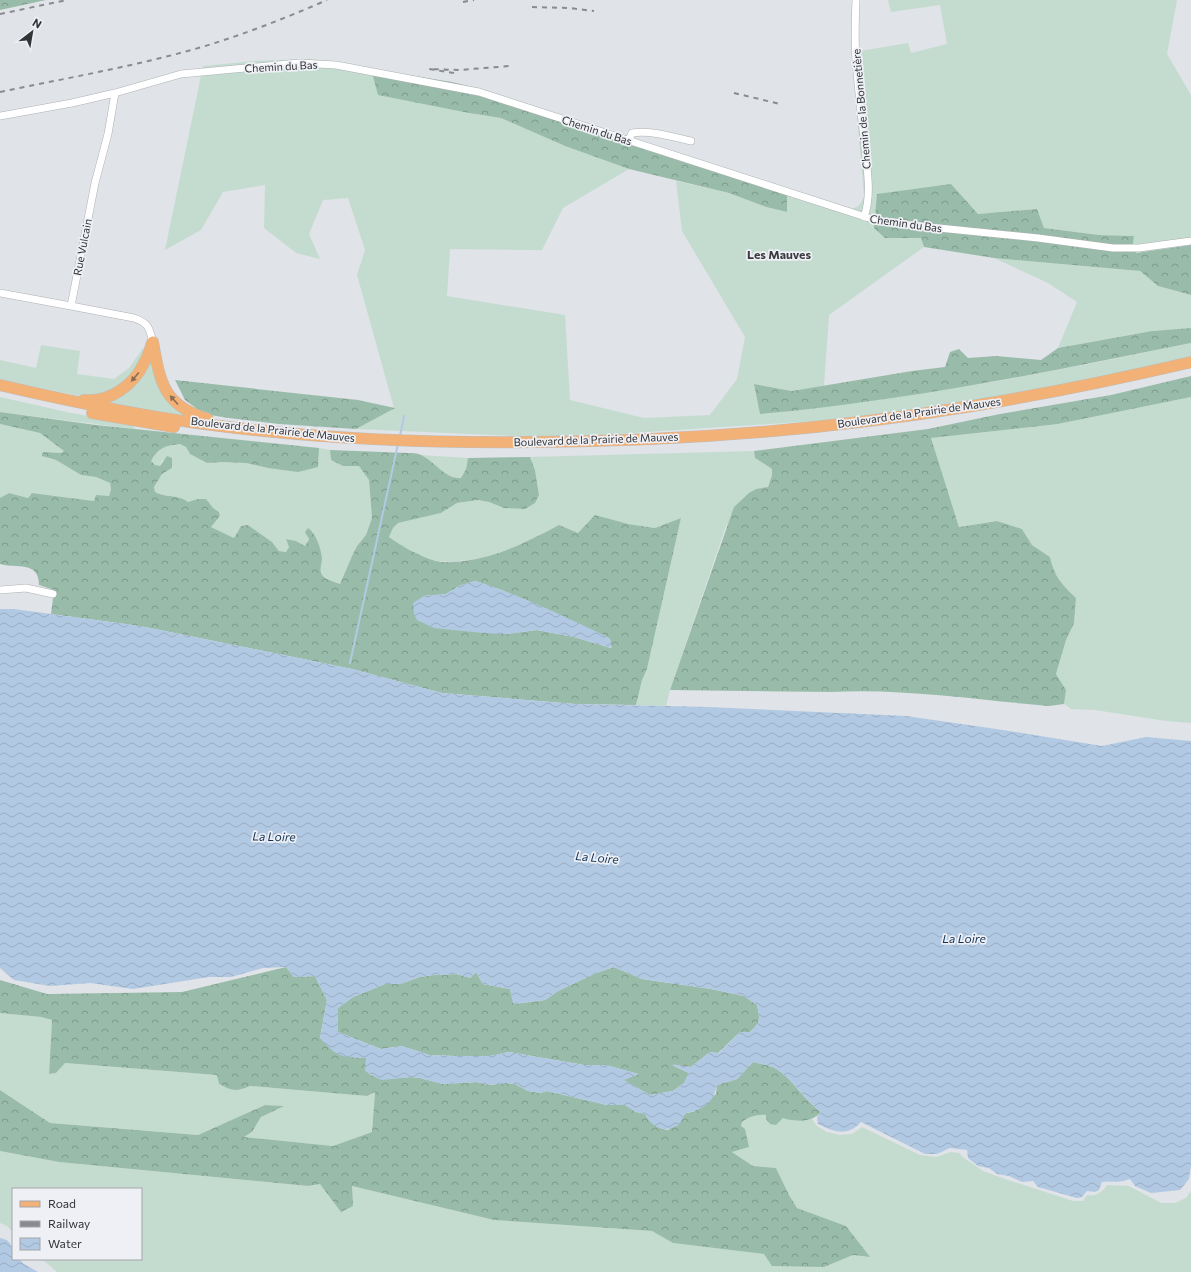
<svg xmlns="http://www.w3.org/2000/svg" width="1191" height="1272" font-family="Commissioner,sans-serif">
<defs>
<pattern id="forest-crowns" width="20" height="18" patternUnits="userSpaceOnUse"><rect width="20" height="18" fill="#99bcaa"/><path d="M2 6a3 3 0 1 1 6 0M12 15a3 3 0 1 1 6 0" fill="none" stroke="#7d9a8b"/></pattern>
<pattern id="water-waves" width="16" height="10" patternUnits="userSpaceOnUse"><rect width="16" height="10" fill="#b2c9e3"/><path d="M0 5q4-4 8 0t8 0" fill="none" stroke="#9aadc3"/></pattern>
</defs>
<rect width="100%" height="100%" fill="#e0e3e7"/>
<!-- grass -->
<path fill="#c4dccf" d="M888,0H1177L1167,54L1191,95V245L1136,253L1133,243V236L1099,235L1044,228L1037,209L978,214L951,185L885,238H921L924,247L829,315L824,386L792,391L755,384L760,413L786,411L906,395L993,382L1094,363L1191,343V358L1031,392L911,411L845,419L588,436H514L356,429L394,408L357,275L365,250L348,198L323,200L309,234L320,259L296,253L264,228L265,185L223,192L201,230L165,250L203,66L255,61L312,59L341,62L371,69L469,113L501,118L565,146L629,169L563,208L542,250L450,249L447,296L565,315L570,400L644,418L710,415L737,379L745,337L682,231L676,181L729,193L766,207L786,212L787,189L849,209C859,208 861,204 864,196L857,116L865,113L860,51L908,43L911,53L947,44L940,5L891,12Z
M994,258L1140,271L1158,286L1191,295V328L1152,331L1058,348L1077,302L1048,283Z
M41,345L80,351L77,374L114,379L129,368L143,348L144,349L136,371L119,389L85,397L0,380V360L36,368Z
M151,353L188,417L103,403L120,395Z
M0,397L71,413L130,423L135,429L0,412Z
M1191,397V723L1166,721L1095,710L1071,709L1064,704L1066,690L1056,674L1066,640L1074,622L1076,598C1062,585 1054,576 1050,557L1032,545L1022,529L997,521L959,527L931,438L1058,424Z
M0,424L40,433L64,451L61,454L52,452L47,458L56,460L81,475L96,477L110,483L111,489L109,496L95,501L33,493L28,498L9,493L0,498Z
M180,444L186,447L190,454L207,463L223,462L246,463L268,468L318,467L319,448L330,450L331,460L343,466L359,465L369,480L372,518L366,535L357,546L352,556L340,584C333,581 322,579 320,570C319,566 322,562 322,557C320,548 316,539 312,530L305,546L296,541L286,539L289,547L287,552L279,551L272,542L248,525L238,530L234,538L211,527L220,516L219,512L198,499L188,502C179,494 165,498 155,492L154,487L162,474L172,468V458L162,461L160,466H155L151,461C159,447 164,446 180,444Z
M754,451L755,458L772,469V475L768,487L726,526L670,690L666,706L636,705L642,680L647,669L681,518L655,528L628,524L524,544L483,558L451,562L437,561L417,554L400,545L389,537L393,528L398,523L441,513L457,503L478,500L489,502L504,508L525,509L534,503L539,495L535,470L530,457Z
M421,455L468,458L466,469L461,478C447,478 432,463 421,455Z
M0,1013L41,1017L52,1020L49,1074L56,1073L64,1063L218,1075L219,1084C232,1091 236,1092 250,1086L367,1096L375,1092L372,1132L333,1146L244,1137L252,1132L261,1117L282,1106L265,1105L198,1135L50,1123L0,1090Z
M762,1114L767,1115L766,1119L770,1124L783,1118L802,1121L812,1119L817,1126L827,1132L840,1135L852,1134L862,1127L920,1155L936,1157L951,1152L959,1153L964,1158L983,1171L1005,1179L1073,1201H1083L1087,1195C1096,1197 1102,1192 1107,1185L1129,1186L1161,1203H1175L1186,1198L1191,1191V1272H57L42,1259H141V1189H13V1232L7,1226L0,1223V1151L59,1162L308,1186L320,1184L352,1186L494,1220L652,1231L673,1243L764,1254L824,1267L853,1255L869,1257L846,1226L797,1208L789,1195L776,1168L753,1166L731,1151L741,1126L742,1122L747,1118Z"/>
<!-- forest -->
<path fill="url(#forest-crowns)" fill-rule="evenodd" d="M0,0H46L0,10Z
M371,69L452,82L485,90L787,189V212L766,207L729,193L629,169L565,146L501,118L469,113L378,95Z
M951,184L978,214L1037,209L1044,228L1099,235L1134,236L1133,243L1136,253L1191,245V295L1158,286L1140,271L994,258L924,247L921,238H885L874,228L877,194Z
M1191,328V343C1048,372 905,401 760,414L754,384L792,391L912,371L945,367L950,352L959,349L968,358L996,356L1041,360L1058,348L1152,331Z
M1191,376V397L1058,424L931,438L959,527L997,521L1022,529L1032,545L1050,557C1054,576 1062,585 1076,598L1074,623L1066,640L1056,674L1066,690L1064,704L1049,706C977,700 903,688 831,692L670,690L734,507L749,493L756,489L768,487L772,475V469L755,458L754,451L928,429L1000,414L1111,395Z
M175,380L358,400L395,408L356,429L279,424L229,418L204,414L185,400Z
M0,412L96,425L319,448L318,467L298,472L268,468L246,463L223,462L207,463L190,454L186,447L180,444C165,446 159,447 151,461L155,465L160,466L167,456L172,458V468L162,474L154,487L155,492C165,498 179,494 188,502L198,499H206L213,508L219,512L220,516L211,527L234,538L241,526L248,525L272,542L279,551L286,552L289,547L286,539L296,541L305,546L309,539L305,532L308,528C316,533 321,549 322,558C322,565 318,570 323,576C327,580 335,582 340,584L352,556L357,546L366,535L372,518L369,480L359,466H343L331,460L330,450L408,453C412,453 417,453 421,455C434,461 445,479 461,478L466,469L468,458L530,457L535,470L539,495L535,503L525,509L504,508L489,502L478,500L457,503L441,513L398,523L393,528L389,537C403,547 419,556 436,561C445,563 455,562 464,561C500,556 527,542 559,525L578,533L595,515L628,524L655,528L681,518L647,669L642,680L636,705L575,704L442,693L352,669L140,626L51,614L54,590L39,585C39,560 16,569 0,564V498L9,493L28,498L32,493L94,501L96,495L109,496L111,489L110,483L96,477L81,475L56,460L42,456L43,452L61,453L64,451L40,433L0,424ZM475,581C520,595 561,616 603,635L610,639L611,648L574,637L537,630L507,634L424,596L446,594L459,586Z
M286,967L294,977L315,976L327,1000L320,1038L354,1057L366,1058L369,1074L382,1079L411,1077L420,1078L443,1084L477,1082L489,1085L506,1083L515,1084L528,1091L540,1093L547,1091L607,1105H625L636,1112L645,1114C650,1124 658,1128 668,1130L680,1121L686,1113L693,1112L716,1094L717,1085L737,1079L753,1062C760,1064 769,1065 775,1068C793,1079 804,1100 821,1112C812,1123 796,1122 783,1118L776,1125L770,1124L766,1119V1115C758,1114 748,1117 742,1122L741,1126L745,1129L749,1147L732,1152L753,1166L776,1168L789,1195L797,1208L846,1226L870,1257L853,1255L824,1267L772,1266L764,1254L673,1243L652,1231L494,1220L352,1186L353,1206L341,1212L320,1184L308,1186L59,1162L0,1151V1090L50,1123L198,1135L265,1105L284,1106L261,1117L252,1132L244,1137L333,1146L372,1132L375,1092L367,1096L250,1086C236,1092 232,1091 219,1084L217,1075L65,1063L56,1073L49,1074L52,1020L41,1017L0,1013V980L47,994L182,992Z
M614,967L642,979L711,989L744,996L757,1005C760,1019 761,1022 750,1032H740L718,1053L710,1052L691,1067L672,1065L689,1073L684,1083L673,1091L650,1095L623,1080L638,1074L606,1065H584L509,1052L490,1056H456L429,1055L402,1046L381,1049L338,1032V1008L353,997L385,984H401L419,977L434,975L457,974L470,978L476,972L483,984L510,989L514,1004L545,1000L558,991L596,973Z"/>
<!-- water -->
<path fill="url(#water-waves)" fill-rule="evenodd" d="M475,581C520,595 561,615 603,635L610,639L612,648L574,637L537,630L507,634L483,633L434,628L417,620L414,614L413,603L424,596L446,594L459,586Z
M0,609H14L140,626L352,669L442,693L575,704L708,707L906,716L1003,730L1102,746L1146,737L1191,741V1166L1189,1179L1180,1190L1151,1193L1135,1186L1130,1179C1117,1184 1113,1180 1102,1182L1099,1190L1095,1192L1087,1191L1082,1197L1077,1198L1038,1187L1033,1181L1022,1182L1009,1176L997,1174L989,1168L978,1166L968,1158L967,1150L950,1148L937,1154H925L861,1122C847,1137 834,1132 818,1124L817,1117L821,1112C804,1099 793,1079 775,1068C769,1065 760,1064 753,1062L737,1079L717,1085C714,1102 703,1110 686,1113C683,1116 682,1121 679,1124C678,1126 676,1126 674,1127C662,1133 650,1125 645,1114L636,1112L625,1105H607L547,1091L540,1093L528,1091L515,1084L506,1083L489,1085L477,1082L442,1084L420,1078L411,1077L382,1080L377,1078L365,1071L366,1058C340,1057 337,1057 320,1038L327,1000L315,976L294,977L286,967L263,968L231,977H209L133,989L90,983L50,986L14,980L0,968ZM614,967L642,979L711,989L744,996L757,1005C760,1019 761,1022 750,1032H740L719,1053L710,1052L691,1067L671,1064L689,1073L684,1083L673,1091L650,1095L624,1080L639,1074L606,1065H584L509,1052L490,1056H456L429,1055L402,1046L381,1049L338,1032V1008L353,997L385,984H401L419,977L434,975L457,974L470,978L476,972L483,984L510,989L513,1004L545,1000L558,991L596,973Z
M0,1238C12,1240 13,1248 13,1259H19L24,1264L38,1272H0Z"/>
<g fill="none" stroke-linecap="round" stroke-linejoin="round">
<!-- stream -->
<path stroke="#b2c9e3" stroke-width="2" d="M400,436L404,416
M350,663L398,444"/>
<!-- minor casing -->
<g stroke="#aeb1b5" stroke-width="8">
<path id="minor" d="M856,0C855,24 854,47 857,71C859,96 862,122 865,147C867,170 872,195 864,217
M115,93L108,134L95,183L71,306L134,318C149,323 149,328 153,342
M0,116L72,103L115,93L181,74L299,63L336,65L479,92L875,220L899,224L1038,238L1113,248H1139L1191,241
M629,140L632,133C651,130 673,137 691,141
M0,293L71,306
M0,590L26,588L53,594"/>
</g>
<!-- primary casing -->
<g stroke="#bebebf" stroke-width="12">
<path id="primary" d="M153,342C160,383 164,406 208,419
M0,385C73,402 146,417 220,426C323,439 428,443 533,442C680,441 827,430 972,406C1045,394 1118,379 1191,362
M84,400C109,403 134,385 144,363C148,357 150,349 152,343
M92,413L174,427"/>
</g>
<!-- minor -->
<use href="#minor" stroke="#fff" stroke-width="7"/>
<!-- primary -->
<use href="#primary" stroke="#f2b177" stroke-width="11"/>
<!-- rail -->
<path stroke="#898b8e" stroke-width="2" stroke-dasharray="5 5" stroke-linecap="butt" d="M463,2L474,0
M532,7L569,8L594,11
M0,14L67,0
M454,73L429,69L459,70L510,66
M0,92C67,78 136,66 202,47C245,34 286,18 327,0
M734,93L780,104"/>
</g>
<!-- one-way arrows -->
<defs><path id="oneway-solid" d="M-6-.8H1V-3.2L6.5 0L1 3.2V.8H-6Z"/></defs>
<g fill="#896c53">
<use href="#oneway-solid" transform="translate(135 377) rotate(130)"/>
<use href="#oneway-solid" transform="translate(174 400) rotate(-132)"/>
</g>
<g text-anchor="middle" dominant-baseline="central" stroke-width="3.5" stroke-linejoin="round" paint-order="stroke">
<!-- street labels -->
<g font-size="11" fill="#333436" stroke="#eef0f5">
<text transform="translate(281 66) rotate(-3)">Chemin du Bas</text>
<text transform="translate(861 109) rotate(-95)">Chemin de la Bonnetière</text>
<text transform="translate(597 130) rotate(18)">Chemin du Bas</text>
<text transform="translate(906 223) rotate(8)">Chemin du Bas</text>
<text transform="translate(82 247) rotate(-79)">Rue Vulcain</text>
<text transform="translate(919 412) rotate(-8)">Boulevard de la Prairie de Mauves</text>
<text transform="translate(273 429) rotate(6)">Boulevard de la Prairie de Mauves</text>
<text transform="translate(596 439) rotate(-2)">Boulevard de la Prairie de Mauves</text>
</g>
<!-- neighbourhood labels -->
<g font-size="12" font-weight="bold" fill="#3a3c3f" stroke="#eef0f5">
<text x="779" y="254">Les Mauves</text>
</g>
<!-- water labels -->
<g font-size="12" font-style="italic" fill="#123357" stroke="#eef0f5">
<text transform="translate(274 836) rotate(1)">La Loire</text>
<text transform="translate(597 857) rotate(5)">La Loire</text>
<text x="964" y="938">La Loire</text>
</g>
</g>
<!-- legend -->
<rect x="12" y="1188" width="130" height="72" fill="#eef0f5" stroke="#a3a5a9"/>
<rect x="20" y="1201" width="20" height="6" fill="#f2b177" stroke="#a3a5a9"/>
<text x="48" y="1208" font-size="12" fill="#333436">Road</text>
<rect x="20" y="1221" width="20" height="6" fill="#898b8e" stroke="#a3a5a9"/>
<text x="48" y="1228" font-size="12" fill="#333436">Railway</text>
<rect x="20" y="1238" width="20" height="12" fill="url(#water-waves)" stroke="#a3a5a9"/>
<text x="48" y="1248" font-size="12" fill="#333436">Water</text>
<!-- north arrow -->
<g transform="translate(32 32) rotate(31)" stroke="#eef0f5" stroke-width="3" paint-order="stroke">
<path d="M0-3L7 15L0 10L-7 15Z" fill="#333436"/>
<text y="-6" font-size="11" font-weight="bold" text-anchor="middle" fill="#333436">N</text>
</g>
</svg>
